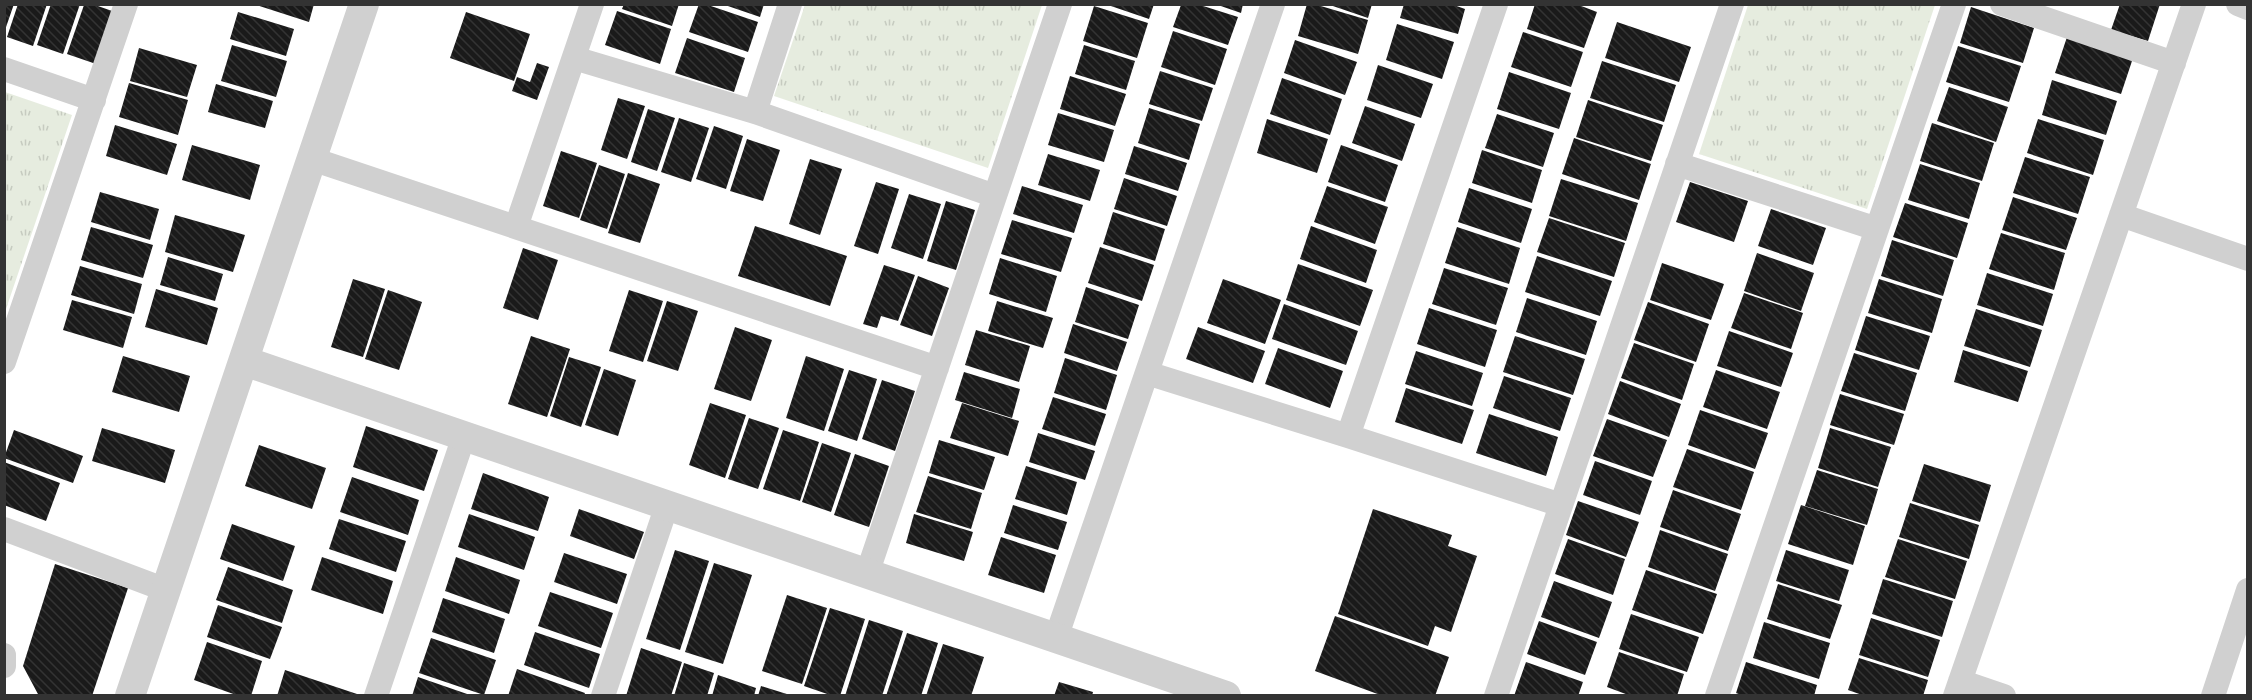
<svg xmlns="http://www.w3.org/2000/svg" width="2252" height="700" font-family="Mulish,sans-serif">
<defs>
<pattern id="grass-tufts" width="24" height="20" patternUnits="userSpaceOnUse" patternTransform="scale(1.5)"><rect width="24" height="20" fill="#e6ecdf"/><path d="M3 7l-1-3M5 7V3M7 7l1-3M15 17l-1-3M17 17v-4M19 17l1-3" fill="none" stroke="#c6cbc0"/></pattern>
<pattern id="building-back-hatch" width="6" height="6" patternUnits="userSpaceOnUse" patternTransform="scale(1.5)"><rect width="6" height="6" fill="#1a1a1a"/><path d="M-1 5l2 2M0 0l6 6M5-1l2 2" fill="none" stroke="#333"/></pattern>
</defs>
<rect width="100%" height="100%" fill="#fff"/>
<!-- grass -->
<path fill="url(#grass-tufts)" d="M805,5H1042L988,168L774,96Z
M1748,5H1935L1867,209L1699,154Z
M5,92L72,115L5,312L4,92Z"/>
<!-- building -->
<path fill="url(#building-back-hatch)" d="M4,4H14L5,30H4Z
M18,4H47L33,46L7,37Z
M51,4H80L63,54L37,45Z
M253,4H314L309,22Z
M624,4H679L672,26L622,9Z
M699,4H705L758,22L748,52L689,32Z
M722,4H764L760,17Z
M1105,4H1154L1149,19Z
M1215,4H1243L1241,13Z
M1307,4H1314L1368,20L1358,54L1298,36Z
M1327,4H1372L1368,18Z
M1404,4H1451L1465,9L1458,34L1400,18Z
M1535,4H1576L1597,12L1584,48L1527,29Z
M2120,4H2160L2148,41L2111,30Z
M84,5H95L115,12L96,64L67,54Z
M1181,5H1200L1238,17L1228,45L1173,27Z
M1094,6L1148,23L1137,58L1083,41Z
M1971,7L2034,28L2023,63L1960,43Z
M617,11L671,29L660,64L605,45Z
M238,12L294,29L286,56L230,39Z
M466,12L530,34L514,81L450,58Z
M1617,22L1691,47L1679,82L1605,58Z
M1397,24L1454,42L1442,79L1386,60Z
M1173,31L1227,49L1215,85L1161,67Z
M1523,32L1583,52L1571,87L1511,67Z
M2067,37L2133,58L2121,94L2055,73Z
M687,38L745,58L734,92L675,73Z
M1295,40L1357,62L1345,95L1284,73Z
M232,45L287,61L276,97L221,81Z
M1084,45L1135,61L1126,90L1075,74Z
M1958,46L2021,66L2009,102L1946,82Z
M139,48L197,65L187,97L130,81Z
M1602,61L1676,85L1664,122L1590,98Z
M537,63L549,67L537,100L512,91L517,77L530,82Z
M1378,65L1433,84L1421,118L1367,100Z
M1160,71L1213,88L1202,121L1149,104Z
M1509,72L1571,93L1559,129L1497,109Z
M1070,76L1126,94L1115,126L1060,109Z
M1282,78L1342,99L1330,135L1270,114Z
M2052,80L2117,101L2106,135L2042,115Z
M129,83L188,100L178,135L119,117Z
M216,84L273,101L265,128L208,112Z
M1949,87L2008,107L1996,142L1937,121Z
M618,98L645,106L627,159L601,150Z
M1588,100L1663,125L1651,161L1576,137Z
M1365,106L1415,124L1402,161L1352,143Z
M1149,108L1200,124L1189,160L1138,143Z
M648,109L675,118L657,171L631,162Z
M1058,113L1114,130L1104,162L1048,145Z
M1497,114L1554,133L1543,167L1485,148Z
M679,118L709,128L691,182L661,172Z
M1267,119L1328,139L1317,173L1257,153Z
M2038,119L2104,140L2093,175L2027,153Z
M1932,123L1994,143L1982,181L1920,161Z
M115,125L177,144L167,175L106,156Z
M714,126L743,136L726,189L696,179Z
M1574,138L1651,164L1639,200L1562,174Z
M747,139L780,150L763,201L730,191Z
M192,145L260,165L250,200L182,180Z
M1341,145L1398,165L1385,202L1328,182Z
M1134,146L1187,163L1178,191L1125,174Z
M1482,150L1542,170L1532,203L1472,183Z
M561,151L597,163L579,218L543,206Z
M1048,154L1100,170L1090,201L1038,185Z
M2025,157L2090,177L2078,214L2013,193Z
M810,159L842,169L820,235L789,224Z
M1920,164L1980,183L1969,219L1908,200Z
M599,165L625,174L607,229L580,220Z
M628,173L660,184L640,243L608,233Z
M1124,178L1177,196L1167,226L1114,209Z
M1561,179L1638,203L1626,241L1549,216Z
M876,182L899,189L878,254L854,246Z
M1690,182L1748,201L1734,242L1676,222Z
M1022,186L1083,205L1074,233L1013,214Z
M1327,186L1388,207L1375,244L1314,222Z
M1469,188L1532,209L1521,243L1458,222Z
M100,192L159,209L150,240L91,222Z
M909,194L941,204L923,259L891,248Z
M2013,197L2077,218L2066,250L2002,230Z
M946,201L975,210L956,270L927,261Z
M1905,203L1968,223L1957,258L1893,237Z
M1771,209L1826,228L1813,265L1758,246Z
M1113,212L1165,229L1155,261L1103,244Z
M175,215L245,235L233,272L165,252Z
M1549,218L1625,243L1614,277L1537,252Z
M1012,220L1072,238L1061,272L1001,254Z
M755,226L847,256L830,306L738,276Z
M1311,226L1377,250L1366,283L1300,259Z
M91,227L153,245L143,278L81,260Z
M1457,227L1520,248L1509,284L1445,263Z
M2001,233L2065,253L2054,290L1989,269Z
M1892,240L1954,260L1943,296L1881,276Z
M1100,247L1154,265L1142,301L1088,283Z
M523,248L558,260L538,320L503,308Z
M1757,253L1814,273L1801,311L1744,291Z
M1537,256L1612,281L1600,316L1525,292Z
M168,257L223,274L215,301L160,285Z
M1000,258L1057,276L1046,312L989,294Z
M1662,263L1724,284L1711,320L1650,300Z
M1298,264L1373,290L1360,326L1286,300Z
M884,265L915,275L898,321L881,316L877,328L863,324Z
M80,266L142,284L134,314L71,295Z
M1444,268L1508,288L1496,325L1432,304Z
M1987,273L2053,294L2043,326L1977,305Z
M918,276L949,288L932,336L900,325Z
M353,279L385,289L363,357L331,347Z
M1223,279L1281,300L1265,344L1207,323Z
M1879,279L1942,299L1932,333L1868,313Z
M1086,287L1139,305L1128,339L1075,322Z
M156,289L218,308L207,345L145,327Z
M388,290L422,302L399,370L365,359Z
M629,290L663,301L643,362L609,351Z
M1744,293L1803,313L1791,349L1731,328Z
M1527,298L1597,321L1586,355L1516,332Z
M72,300L132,317L123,348L63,330Z
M667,301L698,311L678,371L647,361Z
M997,301L1053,318L1043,348L988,331Z
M1648,302L1709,324L1696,362L1634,340Z
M1284,304L1358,331L1346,365L1272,339Z
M1429,308L1497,330L1485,367L1417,344Z
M1976,309L2042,330L2030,367L1964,346Z
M1866,316L1930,336L1919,370L1855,350Z
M1073,324L1127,342L1117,371L1064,353Z
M735,327L772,340L751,401L714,389Z
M1198,327L1265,351L1253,383L1186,359Z
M976,330L1030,346L1019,382L965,365Z
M1729,331L1793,353L1781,387L1717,366Z
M531,336L570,349L547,417L508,404Z
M1515,336L1585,359L1573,395L1503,372Z
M1634,343L1694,364L1682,400L1621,378Z
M1278,348L1343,371L1330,408L1265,384Z
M1963,350L2028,371L2018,402L1954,382Z
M1416,351L1483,373L1472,406L1405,384Z
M1854,353L1917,373L1905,411L1841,391Z
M123,356L190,376L179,412L112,392Z
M806,356L844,369L824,431L786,418Z
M569,357L601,367L581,427L550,416Z
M1065,358L1117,375L1106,410L1054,393Z
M604,369L636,380L618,436L585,425Z
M849,370L877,379L857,441L828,431Z
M1716,370L1780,392L1767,429L1703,407Z
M964,372L1020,389L1012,418L955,400Z
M1504,376L1571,398L1560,431L1493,408Z
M882,380L915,391L895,451L862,439Z
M1620,381L1681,404L1669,437L1608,414Z
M1406,388L1474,410L1462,444L1395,422Z
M1840,394L1904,414L1894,445L1830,425Z
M1053,397L1106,414L1095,446L1042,429Z
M710,403L746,415L725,478L689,465Z
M962,403L1019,421L1008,456L950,438Z
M1700,410L1768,433L1755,469L1688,445Z
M1489,414L1558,437L1546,476L1476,453Z
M749,418L779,428L758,489L728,479Z
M1607,419L1667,440L1653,477L1593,456Z
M366,426L438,450L424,491L353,467Z
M102,428L175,450L165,483L92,461Z
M1830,428L1891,447L1878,487L1818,468Z
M14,430L83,456L73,483L4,458Z
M783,430L819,442L800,501L763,489Z
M1038,433L1095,451L1085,480L1029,462Z
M939,440L995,457L984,490L929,473Z
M822,443L851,453L831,512L802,502Z
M259,445L326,468L312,509L245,486Z
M1687,449L1754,472L1741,510L1673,487Z
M855,454L889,466L869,527L834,515Z
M1595,461L1652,481L1640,515L1583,495Z
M4,462L60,483L46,521L4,505Z
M1924,464L1991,485L1980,522L1912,501Z
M1026,466L1077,482L1067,515L1015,499Z
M1817,470L1878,489L1867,525L1805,506Z
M483,473L549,497L538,531L471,509Z
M928,476L982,493L971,529L916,512Z
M352,477L419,500L408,535L340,512Z
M1673,490L1741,514L1728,551L1660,527Z
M1578,501L1639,522L1626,557L1566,535Z
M1910,503L1979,525L1969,559L1899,537Z
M1013,505L1067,522L1058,550L1004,533Z
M1801,505L1865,526L1853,565L1788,544Z
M579,509L644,532L634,559L570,536Z
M1373,509L1452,535L1448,546L1477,556L1451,632L1435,626L1428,646L1338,614Z
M469,514L535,537L524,570L458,547Z
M914,514L973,532L964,561L906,543Z
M339,519L406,541L396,572L329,549Z
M232,524L295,546L283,581L220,559Z
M1660,530L1728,554L1715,591L1648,567Z
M1001,537L1056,555L1044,593L988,575Z
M1568,539L1625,559L1613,595L1555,574Z
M1898,539L1967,561L1955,599L1885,577Z
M675,550L709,561L680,650L646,639Z
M1786,550L1849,570L1839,601L1776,581Z
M564,553L627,574L617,604L554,582Z
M322,557L393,581L383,614L311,590Z
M456,557L520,580L509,614L445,591Z
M714,563L752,575L723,664L685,652Z
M55,564L128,588L92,696H39L23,666Z
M228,567L293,590L282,623L216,600Z
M1646,570L1717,594L1703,634L1632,610Z
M1883,579L1953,601L1942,637L1872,614Z
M1554,581L1612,602L1599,638L1541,617Z
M1778,584L1842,605L1830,639L1767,619Z
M550,592L613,613L601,648L538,626Z
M787,595L827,608L802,684L762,671Z
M443,598L505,619L494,653L432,632Z
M218,605L282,627L270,659L207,637Z
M830,608L865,619L840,696H833L804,686Z
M1631,614L1699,637L1687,672L1619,649Z
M1335,616L1449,657L1435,696H1383L1315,671Z
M1871,618L1940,640L1928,677L1859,655Z
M869,620L903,631L882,696H845Z
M1539,621L1597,642L1585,675L1527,654Z
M1764,622L1830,643L1819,679L1753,658Z
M535,632L600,654L589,688L524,665Z
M907,633L938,643L921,696H886Z
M431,638L496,660L484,695L419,673Z
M207,642L262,661L251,696H239L194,680Z
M943,644L984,657L971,696H926Z
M641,648L682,662L671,696H626Z
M1619,652L1684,674L1677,696H1631L1607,687Z
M1859,658L1928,680L1923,696H1865L1848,690Z
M1526,662L1583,682L1578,696H1514Z
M1746,662L1817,685L1814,696H1743L1736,693Z
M684,663L714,673L707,696H674Z
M517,669L585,693L584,696H508Z
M285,670L360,695V696H277Z
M718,675L756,688L754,696H712Z
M418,677L470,695V696H412Z
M1059,682L1093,692L1092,696H1054Z
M761,686L790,695V696H758Z"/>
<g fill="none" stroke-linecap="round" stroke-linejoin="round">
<!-- minor -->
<path stroke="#d0d0d0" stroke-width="24" d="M2002,4L2174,63
M2238,4L2248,8
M574,58L755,112L995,196
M4,69L94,100
M755,112L790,4
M312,159L937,368
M1677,164L1877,229
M2121,215L2248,259
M516,227L592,4
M4,362L126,4
M1147,373L1348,436L1561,505
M1348,436L1496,4
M4,529L166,590
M867,574L1060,4
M1056,638L1273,4
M4,655V666
M1960,681L2004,696
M376,696L464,436
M603,696L667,505
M1496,696L1732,4
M1717,696L1954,4
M1955,696L2194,4
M2213,696L2248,590"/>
<!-- tertiary -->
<path stroke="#d0d0d0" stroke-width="30" d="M244,361L1226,696
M130,696L364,4"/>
</g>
<!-- border -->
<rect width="2252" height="700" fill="none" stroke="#333333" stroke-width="12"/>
</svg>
